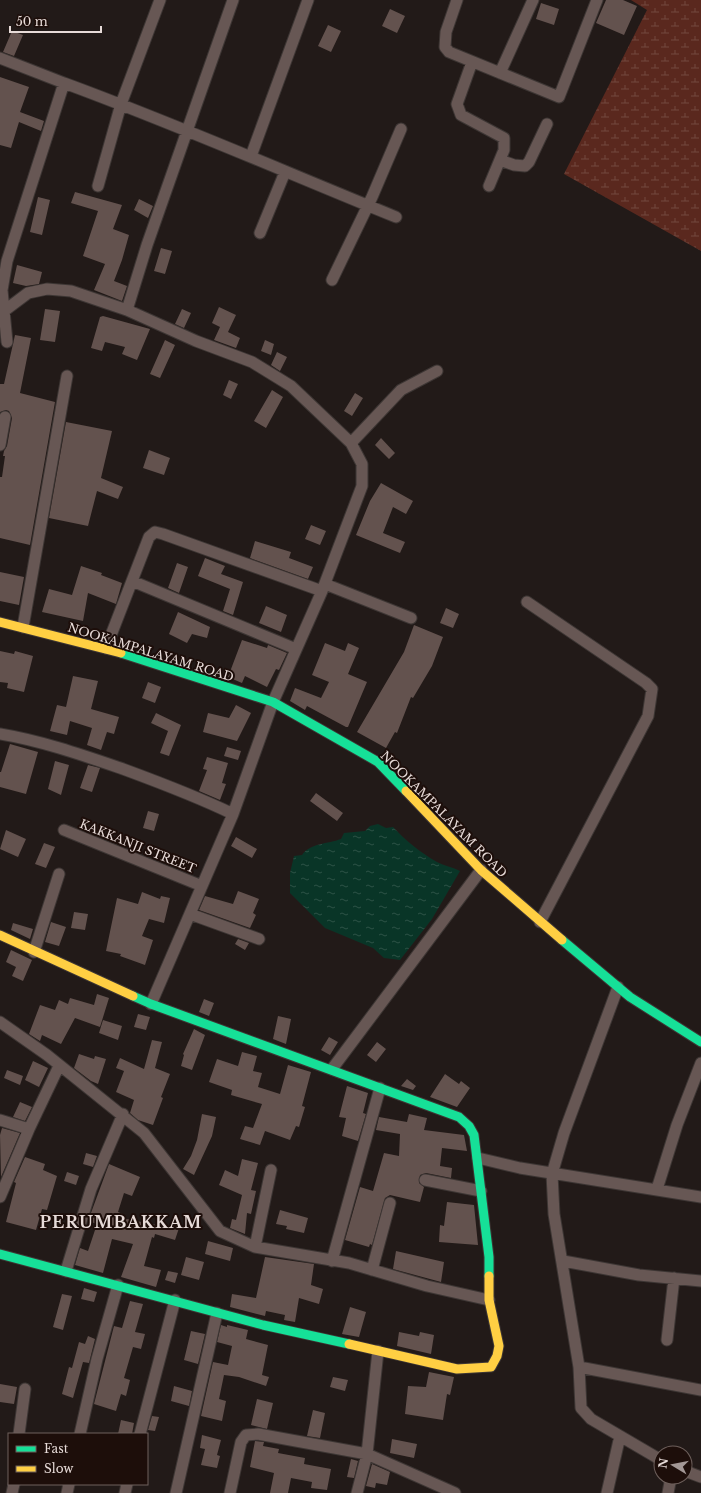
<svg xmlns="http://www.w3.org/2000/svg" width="701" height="1493" font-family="'Libre Baskerville',serif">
<defs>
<pattern id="wetland-marsh" width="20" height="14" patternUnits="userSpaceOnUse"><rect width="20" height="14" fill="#5a281e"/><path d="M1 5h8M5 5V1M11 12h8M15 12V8" fill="none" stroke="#72473e"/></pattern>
<pattern id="water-ripples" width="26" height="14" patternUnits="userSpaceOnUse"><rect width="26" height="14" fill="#093527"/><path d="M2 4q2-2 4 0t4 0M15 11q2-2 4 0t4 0" fill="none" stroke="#2d5246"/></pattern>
</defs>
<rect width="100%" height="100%" fill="#221a18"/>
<!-- wetland -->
<path fill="url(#wetland-marsh)" d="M631,0H701V251L564,174L647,10Z"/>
<!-- water -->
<path fill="url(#water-ripples)" d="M378,824L386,828L393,827C405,840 421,853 437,862C444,866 453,867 460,871L432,919L400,960L384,958L373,948L325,928L290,893V873L294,856L302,855C310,843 328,844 341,839L344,833L365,831L370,826Z"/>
<!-- building -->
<path fill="#63524e" d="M606,0H623L637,6L624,35L596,23Z
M541,3L559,9L554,25L536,19Z
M390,9L405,16L397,33L382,26Z
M328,25L341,31L331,52L318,46Z
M12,31L23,35L14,56L3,52Z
M0,77L29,87L20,112L44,121L41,131L19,122L11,148L0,145Z
M75,192L122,205L113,229L129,235L122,260L114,281L127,286L122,301L94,290L105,264L83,256L98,211L71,203Z
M38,197L50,200L42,235L30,232Z
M139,199L153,206L148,218L134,210Z
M161,248L172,251L165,274L154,271Z
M17,265L42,272L39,284L26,286L13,283Z
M219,307L236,315L228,332L240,338L236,348L214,340L220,327L212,323Z
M45,309L60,311L55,342L40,340Z
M182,309L191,313L184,328L175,324Z
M103,316L150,329L137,360L122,354L125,347L105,342L102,351L91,348L100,317Z
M15,335L31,338L20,393L55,402L30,545L0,538V477H2L5,456H3L4,451L7,446L12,418L9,411L6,410L0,412V384H4Z
M165,340L175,345L160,378L150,374Z
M265,340L274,344L271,355L261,351Z
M277,352L287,357L280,371L271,365Z
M229,380L238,384L231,399L223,395Z
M272,390L283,397L266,428L254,421Z
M355,393L363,398L352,416L344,411Z
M66,422L112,431L101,478L123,487L118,499L97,491L88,526L49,518Z
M381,438L395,453L389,459L375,445Z
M149,450L170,458L164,475L143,468Z
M381,483L413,501L406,514L393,507L383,533L405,542L400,553L356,535L370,501Z
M311,525L326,531L320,545L305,539Z
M255,541L291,552L289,558L313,567L308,579L250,558Z
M205,558L225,566L221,574L243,582L233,615L223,611L230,589L198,576Z
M177,563L188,567L179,593L168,588Z
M81,566L102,573L101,575L122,583L116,604L88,593L83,621L42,612L49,589L72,595Z
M0,572L24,577L19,605L0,601Z
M266,606L287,615L281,632L259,623Z
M446,608L459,614L453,628L440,623Z
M178,612L210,627L207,638L192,634L187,643L169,634Z
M414,625L443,637L432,666L413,698L411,697L397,733L395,732L386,748L357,732L404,652Z
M242,640L267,648L268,645L287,653L279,670L276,669L267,687L245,676L242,683L228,677Z
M325,643L345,651L348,643L359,648L348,674L367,682L348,727H346L307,706L305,710L290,701L295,688L321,698L329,682L312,675Z
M0,651L14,654L15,651L33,656L24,692L7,688L8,683L0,682Z
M73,676L98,681L91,709L119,717L114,734L107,732L101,750L87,745L92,728L70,721L67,735L50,731L57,705L66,707Z
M148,682L161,687L155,703L142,698Z
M236,705L251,713L237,741L203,732L208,713L229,718Z
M156,713L181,725L169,756L160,753L168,731L151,723Z
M10,744L38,752L26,794L0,787V772H1Z
M227,747L241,751L238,760L224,756Z
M207,757L228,763L222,783L226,784L220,800L199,791L207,770L203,769Z
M55,761L69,765L61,795L48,789Z
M88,765L100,768L92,792L80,788Z
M316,793L343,813L337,821L310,801Z
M148,811L159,814L154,831L143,828Z
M6,830L26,839L18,857L0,849Z
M236,837L257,849L252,858L231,846Z
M44,843L55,847L46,868L35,864Z
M238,891L259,899L253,913L256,915L250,928L199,910L205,896L233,904Z
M142,892L160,899L161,896L170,898L164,923L149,919L142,936L153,940L145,965L120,956L121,954L106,951L117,898L138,904Z
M74,912L88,914L85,930L71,928Z
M51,922L66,927L59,946L45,942Z
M13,923L33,929L30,939L11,930Z
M238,939L249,943L245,950L235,944Z
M11,950L32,960L23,981L12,976L16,967L6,962Z
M97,994L109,998L100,1027L75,1018L61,1044L42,1035L40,1041L29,1034L40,1005L55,1010L59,1000L68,1004L70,998L94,1005Z
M204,999L214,1003L209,1016L199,1012Z
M138,1014L150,1017L146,1030L134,1027Z
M278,1016L291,1019L286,1044L273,1039Z
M103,1020L122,1026L118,1040L99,1033Z
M194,1029L205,1035L192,1070L181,1066L184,1055L183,1054Z
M329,1037L338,1042L330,1055L321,1050Z
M152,1040L162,1042L155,1068L170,1074L161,1097L163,1098L153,1125L138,1120L130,1113L134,1100L116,1092L124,1071L116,1068L120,1058L144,1069Z
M377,1042L386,1049L376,1062L367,1055Z
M242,1052L257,1056L253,1071L262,1073L258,1087L280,1094L288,1065L311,1072L302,1106L305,1107L299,1127L296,1126L290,1140L265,1131L260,1145L240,1139L245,1126L253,1128L262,1104L231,1095L232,1090L209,1082L217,1059L238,1066Z
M79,1054L94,1059L95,1056L106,1059L98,1084L91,1081L74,1068Z
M33,1061L48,1068L39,1087L25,1080Z
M7,1070L23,1076L20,1085L4,1078Z
M445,1074L459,1084L461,1081L470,1088L457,1107L430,1097Z
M407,1079L416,1086L413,1090L401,1086Z
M347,1086L368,1093L363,1113L366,1114L358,1141L342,1136L346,1118L339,1117Z
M20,1102L32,1107L25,1121L13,1117Z
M202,1114L216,1117L212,1136L194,1175L183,1169L191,1156L197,1140Z
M409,1114L427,1118L424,1130L464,1135L467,1151L442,1148L440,1166L452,1168L451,1178L426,1173L420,1175L419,1183L424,1187L420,1202L390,1195L385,1198L372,1245L370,1244L369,1247L345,1240L360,1187L373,1191L384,1153L399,1156L400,1134L376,1130L379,1117L407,1122Z
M2,1128L20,1133L1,1177L0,1135Z
M86,1153L97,1156L93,1167L83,1164Z
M25,1157L45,1164L43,1170L57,1176L47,1210L42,1209L36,1230L6,1222L16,1183L14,1182Z
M242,1159L258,1163L251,1190L256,1191L251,1214L247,1213L245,1234L230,1228L232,1219L236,1220L242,1195L219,1185L225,1170L238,1176Z
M109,1164L140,1177L132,1196L124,1193L118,1212L123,1214L122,1218L166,1227L167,1225L179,1228L175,1240L155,1234L154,1238L152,1237L144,1266L161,1270L156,1287L121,1277L133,1244L112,1239L103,1273L75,1265L80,1248L88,1251L97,1224L88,1221Z
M67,1172L79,1176L76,1185L64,1181Z
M447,1202L474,1205L478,1245L439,1242L440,1225L444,1226Z
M280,1210L308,1218L304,1233L286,1229L287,1226L276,1224Z
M208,1241L233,1248L230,1261L205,1254Z
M396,1251L444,1262L441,1282L393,1269Z
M186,1257L204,1262L199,1280L181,1275Z
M265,1257L314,1264L311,1285L323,1289L319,1304L299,1298L295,1322L284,1320L285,1315L266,1311L265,1316L230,1307L232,1294L256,1298Z
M168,1271L178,1273L175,1283L165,1280Z
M84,1288L97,1292L94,1302L81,1299Z
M62,1294L72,1296L63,1330L53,1327Z
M130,1301L143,1304L135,1332L145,1334L141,1349L133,1347L124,1378L130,1380L126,1396L121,1394L116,1411L94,1404L114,1326L122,1328Z
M350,1307L366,1312L359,1337L342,1334Z
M221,1325L227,1327V1325L248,1330L246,1339L268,1345L262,1375L269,1377L266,1386L239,1377L224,1375L219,1399L226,1401L222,1421L201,1416L213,1362L228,1365L232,1346L217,1342Z
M191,1331L205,1334L198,1364L184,1360Z
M399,1332L419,1336L420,1332L434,1335L431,1354L397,1346Z
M88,1336L95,1339L89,1363L83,1362L73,1398L62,1394L69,1367L72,1368L79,1342L85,1344Z
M429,1372L454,1377L450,1395L447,1394L443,1420L405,1414L408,1386L426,1387Z
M333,1377L348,1380L345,1391L330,1387Z
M0,1384L17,1387L14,1404L0,1402Z
M174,1386L192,1391L189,1406L171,1401Z
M257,1399L273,1403L267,1429L251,1425Z
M313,1410L325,1413L320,1438L307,1436Z
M152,1416L159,1417L155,1431L148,1430Z
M121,1420L134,1423L132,1434H118Z
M202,1435L221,1440L217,1455L220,1456L217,1468L201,1465L205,1449L200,1448Z
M392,1439L417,1444L414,1458L390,1453Z
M255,1441L264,1442L263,1446L279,1449L278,1453L305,1458L304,1464L331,1469L327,1490L311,1488L312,1482L291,1478L288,1493H270L274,1473L250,1467Z
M351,1459L358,1461L354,1478L347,1477Z
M372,1464L390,1472L387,1485L376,1483L375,1488L366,1486Z"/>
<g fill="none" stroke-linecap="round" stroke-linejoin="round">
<!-- street casing -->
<g stroke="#3d3634" stroke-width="13">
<path id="street" d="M457,0L446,32L445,47L449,52L559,97L597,0
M0,58L64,83L7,261L2,290L7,342
M472,62L457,104L461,115L504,138V150L489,186
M500,73L533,0
M64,83C176,124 285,172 396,217
M251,156L308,0
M500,160L514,165L525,166L529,162L547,124
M98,186L121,104L160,0
M260,233L285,172
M332,280L372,197L401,129
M127,310L147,245L233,0
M0,314L28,293L47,289L71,291L127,310L196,341L252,362L291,386L351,443L362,464V486L322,591L273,702L233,814L151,1004
M351,443L401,390L437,371
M0,445L5,417
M132,581L296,649
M325,584L411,618
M527,602L646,683L652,689L648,716L540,922
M23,627L67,376
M106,648L149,537L155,532L163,534L322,591
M0,734C42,741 82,755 123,769C161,783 196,796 233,814
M64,830L202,886
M190,914L259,939
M34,952L59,874
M618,987L564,1133L552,1174L554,1214L579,1367L581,1408L591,1419L661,1460
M0,1022L47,1055L144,1133L220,1231L255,1247L349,1263L427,1286L489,1300
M332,1069L481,870
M0,1120L29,1129L0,1197
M29,1129L59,1066
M478,1158L520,1168L701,1197
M425,1180L481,1191
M657,1189L677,1125L701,1063
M255,1247L271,1170
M332,1261L380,1088
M563,1261L639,1275L701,1281
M372,1270L390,1203
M66,1271L91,1189L123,1114
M667,1340L674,1278
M579,1367L701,1390
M19,1434L25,1389
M80,1434L97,1359L118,1285
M140,1434L175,1300
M685,1471L701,1477
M12,1493L14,1484
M67,1493L69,1484
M125,1493L127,1484
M176,1493L217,1313
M230,1493L241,1442L246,1435L258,1434L367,1454L455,1493
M357,1493L367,1454L378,1351
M607,1493L620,1436
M668,1493L671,1477"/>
</g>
<!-- fast casing -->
<g stroke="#3d3634" stroke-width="11">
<path id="fast" d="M121,653L273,702L378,762L406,791
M562,940L630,997L701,1042
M133,996L151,1004L459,1117L469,1126L474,1135L489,1257V1276
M0,1254L263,1325L349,1344"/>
</g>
<!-- slow casing -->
<g stroke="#3d3634" stroke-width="11">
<path id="slow" d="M0,622L121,653
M406,791L481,870L562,940
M0,935L133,996
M349,1344L457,1369L491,1367L497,1356L499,1346L489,1300V1276"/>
</g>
<!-- street -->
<use href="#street" stroke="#675754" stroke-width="11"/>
<!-- fast -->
<use href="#fast" stroke="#16e098" stroke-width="9"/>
<!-- slow -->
<use href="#slow" stroke="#ffcf43" stroke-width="9"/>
</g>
<g text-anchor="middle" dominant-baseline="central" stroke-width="4" stroke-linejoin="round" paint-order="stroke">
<!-- street labels -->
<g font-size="12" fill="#e7dbd8" stroke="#1d0e0a">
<text transform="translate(151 652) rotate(17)">NOOKAMPALAYAM ROAD</text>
<text transform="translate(444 814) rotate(45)">NOOKAMPALAYAM ROAD</text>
<text transform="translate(138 846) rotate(22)">KAKKANJI STREET</text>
</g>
<!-- district labels -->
<g font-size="16" font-weight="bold" letter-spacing="1" fill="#e7dbd8" stroke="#1d0e0a">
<text x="121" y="1222">PERUMBAKKAM</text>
</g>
</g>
<!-- legend -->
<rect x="8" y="1433" width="140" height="52" fill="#1d0e0a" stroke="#6e605c"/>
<rect x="16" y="1446" width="20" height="6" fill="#16e098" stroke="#6e605c"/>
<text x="44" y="1453" font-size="12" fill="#e7dbd8">Fast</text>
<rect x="16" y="1466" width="20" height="6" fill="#ffcf43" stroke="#6e605c"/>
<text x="44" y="1473" font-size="12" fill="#e7dbd8">Slow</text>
<!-- north arrow -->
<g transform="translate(673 1465) rotate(280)"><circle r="19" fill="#1d0e0a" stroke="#6e605c"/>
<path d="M0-3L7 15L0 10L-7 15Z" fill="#a29795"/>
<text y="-6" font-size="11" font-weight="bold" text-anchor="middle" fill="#e7dbd8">N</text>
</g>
<!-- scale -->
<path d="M10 26v6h91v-6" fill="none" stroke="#e7dbd8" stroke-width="2"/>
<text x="16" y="26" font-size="12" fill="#e7dbd8" stroke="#1d0e0a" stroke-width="3" paint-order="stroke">50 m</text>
</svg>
